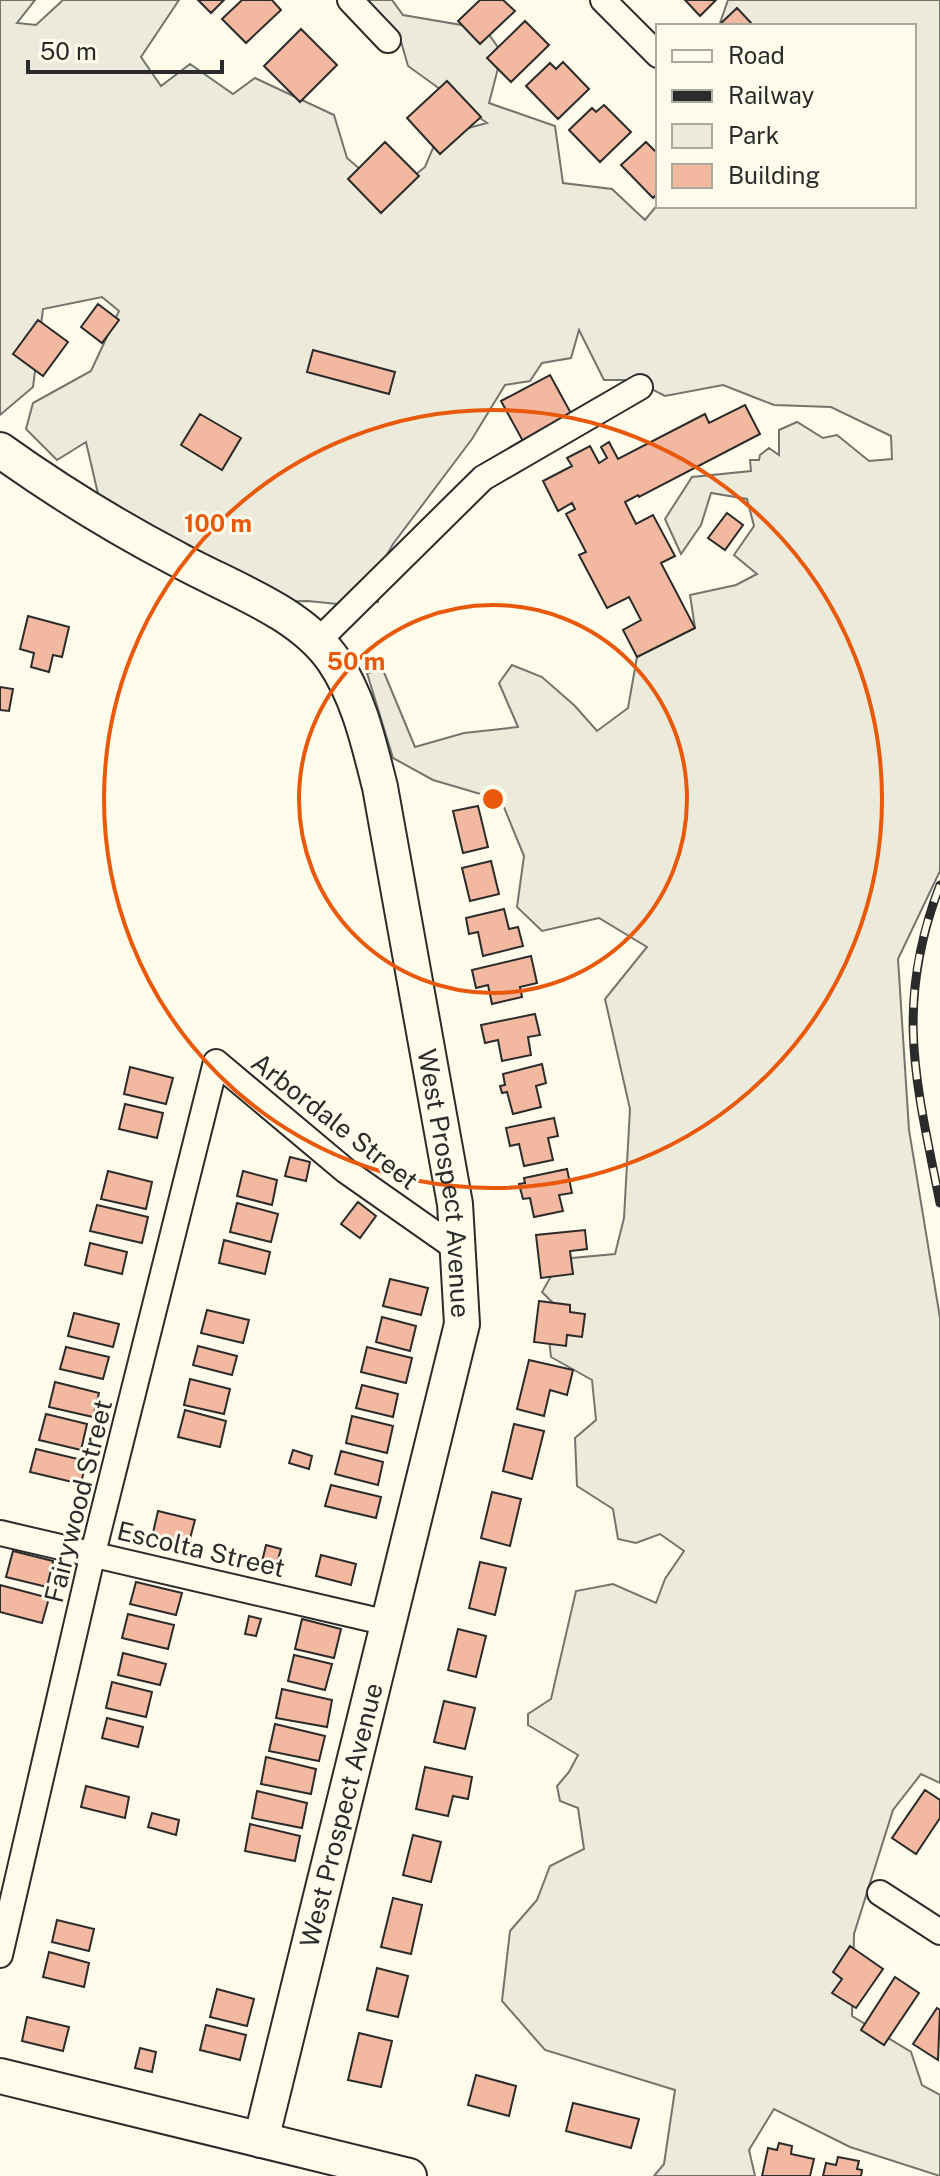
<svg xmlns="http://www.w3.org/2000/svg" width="940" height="2176" font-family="'Public Sans',sans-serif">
<rect width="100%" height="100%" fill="#fdfbea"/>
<!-- green -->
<path fill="#ecebdb" stroke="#74746e" stroke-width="2" d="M0,0H35L17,23L36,25L63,0H179L141,57L161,86L190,64L233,94L255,78L334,115L347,158L390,195L425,167L438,136L487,123L408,66L400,38L364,0H392L403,15L485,29L502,53L489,103L555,126L563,183L612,189L645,220L658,204V206H914V26H719L728,0H940V871L898,959L909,1130L940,1318V1783L921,1774L893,1810L854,1934L852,2016L911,2052L922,2085L940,2095V2176L850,2147L774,2109L749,2150L755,2176H654L664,2164L675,2090L545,2050L502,2001L510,1931L537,1900L550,1866L584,1849L578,1808L560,1801L557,1786L569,1772L578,1755L528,1725V1714L551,1699L576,1591L613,1584L656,1603L665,1579L684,1551L660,1534L636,1543L618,1539L613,1509L577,1486L575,1438L596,1420L592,1380L551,1357L549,1339L571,1321L542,1292L561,1259L615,1254L624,1218L630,1109L605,999L647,947L599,918L542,931L517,907L524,856L501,800L433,780L393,758L367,673L383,670L415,747L464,733L518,727L499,683L512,665L542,677L575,706L597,731L628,708L637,657L695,628L690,595L736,585L757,574L734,555L754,526L747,499L711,493L701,525L681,554L665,519L692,477L751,471L750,460H759L760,455L769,448L779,455V430L797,422L823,438L837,435L869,461L892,459L891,436L831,407L774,405L723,385L665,396L634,380H604L579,330L571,358L542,363L530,381L505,385L472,439L393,544L379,569L378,602L347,605L308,601L264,602L99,498L86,442L57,460L26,429L33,403L91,371L119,311L102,297L43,309L33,387L0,415Z"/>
<!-- building -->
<path fill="#f2b8a0" stroke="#2b2b2b" stroke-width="2" d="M198,0H224L211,13Z
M242,0H272L281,10L246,43L222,19Z
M480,0H503L515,11L480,44L458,21Z
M685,0H716L700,16Z
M737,8L754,26H718Z
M525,21L549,45L511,82L487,58Z
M301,29L337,65L300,102L264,66Z
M563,62L589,89L558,119L526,86L550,63L556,69Z
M447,81L481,117L440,154L407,118Z
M604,105L631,132L600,162L569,130L592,108L596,112Z
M385,142L419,176L381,213L348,179Z
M646,142L658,154V193L653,198L621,165Z
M98,304L119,320L102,343L81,327Z
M38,320L68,342L43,376L13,354Z
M313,350L395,372L389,394L307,372Z
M550,375L573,417L524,443L501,401Z
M745,405L760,434L639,497L638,495L625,502L636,524L653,515L675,556L661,563L695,628L637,657L623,630L641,620L629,597L607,608L579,555L586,552L566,514L575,509L572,503L558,511L543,481L572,466L567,458L590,446L599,463L607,458L601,447L609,442L618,459L705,414L709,423Z
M200,414L241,438L222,470L181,445Z
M727,513L743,525L725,550L708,538Z
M28,616L69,627L62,657L53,655L49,672L31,667L34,653L20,649Z
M0,687L13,689L9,711L0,710Z
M478,806L488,847L463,853L453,811Z
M491,861L499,894L470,901L462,868Z
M504,909L509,929L518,927L523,946L483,956L478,932L469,934L466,918Z
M531,956L537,983L520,987L522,997L492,1004L488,985L476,988L472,970Z
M535,1014L540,1035L528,1037L531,1055L502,1061L498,1040L485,1043L481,1025Z
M542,1064L546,1083L536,1086L541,1107L513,1114L507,1092L502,1093L500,1086L505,1085L503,1074Z
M130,1067L173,1078L166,1104L124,1094Z
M125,1104L163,1113L157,1138L119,1129Z
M554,1118L558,1136L548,1138L553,1160L524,1166L519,1144L510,1146L506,1128Z
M290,1157L310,1162L306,1181L285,1176Z
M567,1169L572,1193L559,1195L563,1211L534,1217L530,1198L523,1199L519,1184L525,1183L524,1178Z
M108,1171L152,1182L146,1209L101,1199Z
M243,1171L277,1180L272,1205L237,1196Z
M358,1202L376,1216L360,1238L341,1224Z
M237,1203L278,1214L271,1242L230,1232Z
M97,1205L148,1217L142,1243L90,1231Z
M585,1230L587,1249L570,1251L573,1274L541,1278L536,1235Z
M224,1240L270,1252L265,1274L219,1263Z
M90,1243L127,1252L122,1274L85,1265Z
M390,1279L428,1288L421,1315L383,1306Z
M539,1301L570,1305V1312L585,1314L582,1337L567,1335L566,1346L534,1342Z
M207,1310L249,1320L243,1343L201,1333Z
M74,1313L119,1324L113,1347L68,1336Z
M382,1317L416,1326L410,1351L376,1342Z
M198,1346L237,1356L232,1375L193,1365Z
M66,1347L109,1357L103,1379L60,1369Z
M367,1347L412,1358L406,1383L361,1372Z
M529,1360L573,1370L567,1395L550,1390L544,1416L517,1409Z
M190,1379L230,1389L224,1414L184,1405Z
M55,1382L99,1393L93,1417L49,1407Z
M362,1385L398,1394L393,1417L356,1408Z
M185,1410L226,1421L220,1447L178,1437Z
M46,1414L87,1424L81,1450L39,1440Z
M352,1416L393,1426L387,1453L346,1443Z
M514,1424L544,1431L532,1479L503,1471Z
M36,1449L86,1461L81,1484L30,1472Z
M293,1450L312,1456L309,1469L289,1463Z
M341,1451L383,1462L378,1485L335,1474Z
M331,1485L381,1497L376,1518L325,1506Z
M492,1492L521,1499L510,1546L481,1538Z
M158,1511L195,1520L188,1546L152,1537Z
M266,1545L281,1549L275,1570L261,1566Z
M13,1551L53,1561L47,1587L6,1577Z
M321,1555L356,1564L351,1585L316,1576Z
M480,1562L506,1568L495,1615L469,1608Z
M136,1582L182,1593L176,1615L130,1604Z
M0,1585L49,1598L42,1623L0,1612Z
M128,1614L174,1625L168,1649L122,1638Z
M249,1616L261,1619L256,1636L245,1634Z
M302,1619L341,1629L334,1658L295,1649Z
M458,1629L486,1636L476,1677L448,1670Z
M123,1653L166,1664L160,1685L118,1675Z
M294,1655L332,1664L325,1690L288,1681Z
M112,1682L152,1692L146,1717L106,1708Z
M282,1689L332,1700L327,1727L276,1718Z
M444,1701L475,1708L465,1749L434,1742Z
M107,1718L143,1727L138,1747L102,1738Z
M275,1724L325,1736L319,1761L269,1751Z
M266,1757L316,1769L311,1794L261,1784Z
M425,1767L472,1777L468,1799L453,1796L448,1816L416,1809Z
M86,1786L129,1797L125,1818L81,1807Z
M925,1790L940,1800V1818L916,1854L892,1838Z
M257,1791L307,1803L302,1828L252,1818Z
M152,1813L179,1820L176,1835L148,1827Z
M250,1824L300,1836L295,1861L245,1851Z
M413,1835L441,1842L431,1882L403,1875Z
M393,1898L422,1905L411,1954L381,1947Z
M57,1920L94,1929L89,1951L52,1942Z
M850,1946L883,1969L856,2008L832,1993L842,1979L833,1972Z
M49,1952L89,1963L84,1987L43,1977Z
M377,1968L408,1976L398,2017L367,2010Z
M895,1977L919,1993L884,2045L861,2030Z
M217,1989L254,1999L247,2026L210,2017Z
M937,2008L940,2010L938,2060L913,2044Z
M27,2017L69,2027L63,2051L22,2041Z
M206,2025L246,2035L240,2060L200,2050Z
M359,2033L392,2041L381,2087L348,2080Z
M140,2048L156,2052L152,2072L135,2068Z
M476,2075L516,2086L509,2116L468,2105Z
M573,2103L639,2119L631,2148L566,2131Z
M779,2143L792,2146L791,2154L814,2159L810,2176H762L768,2148L777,2150Z
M838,2157L859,2161L857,2169L862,2170L861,2176H823L826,2163L836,2165Z"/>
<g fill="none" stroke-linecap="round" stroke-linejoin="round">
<!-- street casing -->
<g stroke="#2b2b2b" stroke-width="28">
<path id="street" d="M350,0L388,40
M603,0L658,55
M318,641L483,478L640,387
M0,1533L388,1623
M880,1893L940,1932
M0,1955L93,1553L216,1062L346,1171L460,1251"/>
</g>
<!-- secondary casing -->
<g stroke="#2b2b2b" stroke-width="38">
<g id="secondary">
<path id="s1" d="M0,450C56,490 116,527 177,559C229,588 300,611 334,661C359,698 369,744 380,787L455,1204L462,1324L261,2140"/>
<path d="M0,2076L409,2176"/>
</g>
</g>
<!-- street -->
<use href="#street" stroke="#fdfbea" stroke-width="24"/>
<!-- secondary -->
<use href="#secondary" stroke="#fdfbea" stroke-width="34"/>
<!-- rail casing -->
<g stroke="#2b2b2b" stroke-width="9">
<path id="rail" d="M940,885C894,1005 916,1082 940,1203"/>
</g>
<!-- rail -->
<use href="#rail" stroke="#fdfbea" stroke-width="6" stroke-dasharray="18" stroke-linecap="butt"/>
</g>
<!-- distance rings -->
<g fill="none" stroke="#e8590c" stroke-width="4">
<circle cx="493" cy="799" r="194"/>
<circle cx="493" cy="799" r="389"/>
</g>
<g text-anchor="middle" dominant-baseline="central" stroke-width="6" stroke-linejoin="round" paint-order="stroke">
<!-- street labels -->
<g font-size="26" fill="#2b2b2b" stroke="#fdfbea">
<text transform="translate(335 1121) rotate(38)">Arbordale Street</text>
<text stroke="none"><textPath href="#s1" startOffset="934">West Prospect Avenue</textPath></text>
<text transform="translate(78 1501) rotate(-76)">Fairywood Street</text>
<text transform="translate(201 1549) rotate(13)">Escolta Street</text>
<text transform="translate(341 1815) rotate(-76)">West Prospect Avenue</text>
</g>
</g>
<circle cx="493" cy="799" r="12" fill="#e8590c" stroke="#fdfbea" stroke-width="4"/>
<g font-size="24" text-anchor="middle" font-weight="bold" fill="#e8590c" stroke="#fdfbea" stroke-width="6" stroke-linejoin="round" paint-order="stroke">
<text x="218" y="532">100 m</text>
<text x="356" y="670">50 m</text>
</g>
<!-- legend -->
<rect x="656" y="24" width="260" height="184" fill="#fdfbea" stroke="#a9a89e" stroke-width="2"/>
<rect x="672" y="50" width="40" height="12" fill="#fdfbea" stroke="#a9a89e" stroke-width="2"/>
<text x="728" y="64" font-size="24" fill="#2b2b2b">Road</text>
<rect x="672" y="90" width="40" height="12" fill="#2b2b2b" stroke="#a9a89e" stroke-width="2"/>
<text x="728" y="104" font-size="24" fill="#2b2b2b">Railway</text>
<rect x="672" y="124" width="40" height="24" fill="#ecebdb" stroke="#a9a89e" stroke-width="2"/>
<text x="728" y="144" font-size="24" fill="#2b2b2b">Park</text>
<rect x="672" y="164" width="40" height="24" fill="#f2b8a0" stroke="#a9a89e" stroke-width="2"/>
<text x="728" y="184" font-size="24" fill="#2b2b2b">Building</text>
<!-- scale -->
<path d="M28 60v12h194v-12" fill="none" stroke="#2b2b2b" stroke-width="4"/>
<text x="40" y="60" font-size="24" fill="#2b2b2b" stroke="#fdfbea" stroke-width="6" paint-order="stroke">50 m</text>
</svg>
